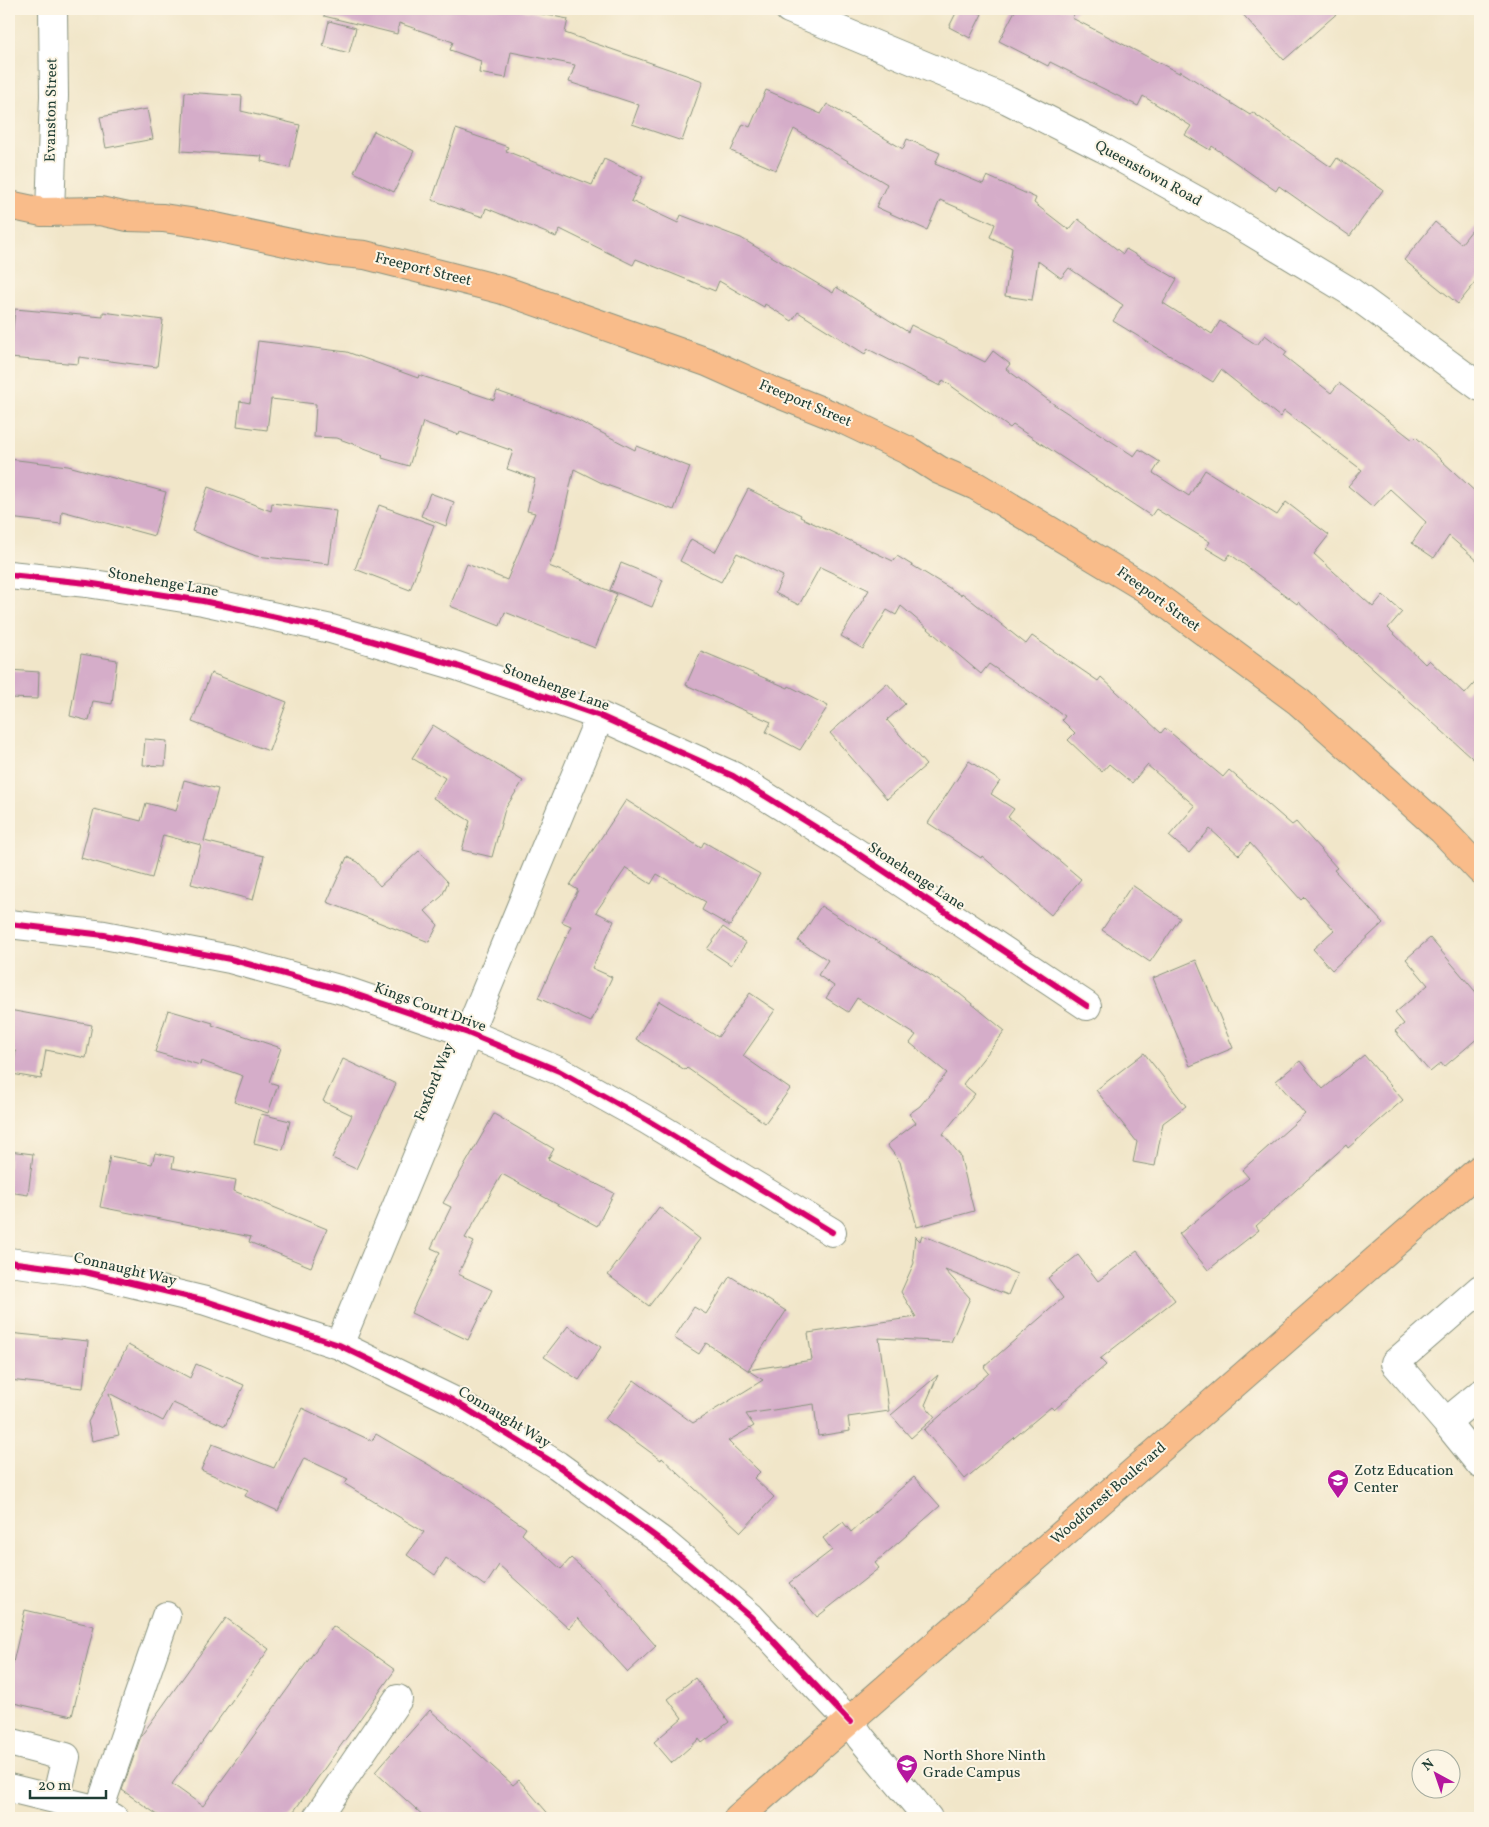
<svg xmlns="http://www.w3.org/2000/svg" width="1489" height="1827" font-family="Vollkorn,serif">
<rect width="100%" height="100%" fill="#fcf5e5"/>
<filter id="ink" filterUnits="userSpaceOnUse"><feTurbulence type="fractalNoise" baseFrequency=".02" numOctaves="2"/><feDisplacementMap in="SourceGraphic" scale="10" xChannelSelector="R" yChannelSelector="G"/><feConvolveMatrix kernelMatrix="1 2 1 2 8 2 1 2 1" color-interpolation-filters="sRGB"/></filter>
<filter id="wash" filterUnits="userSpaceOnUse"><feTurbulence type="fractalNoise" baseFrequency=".0096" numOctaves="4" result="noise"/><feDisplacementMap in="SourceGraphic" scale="20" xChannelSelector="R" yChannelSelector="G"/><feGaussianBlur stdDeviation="1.12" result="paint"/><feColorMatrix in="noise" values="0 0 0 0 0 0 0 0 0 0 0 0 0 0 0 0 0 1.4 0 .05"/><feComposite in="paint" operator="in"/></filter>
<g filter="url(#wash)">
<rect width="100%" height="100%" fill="#f1e6c9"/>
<g id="blocks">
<!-- building -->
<path fill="#d5adc9" d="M325,9H516L568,19L565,33L703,81L682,141L632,124L639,105L569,82L575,65L511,52L506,78L479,73L481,61L450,50L453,42L399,23L397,34L324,16Z
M958,9H971L982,14L970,38L949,27Z
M1016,9H1077L1072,18L1179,73L1180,71L1250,115L1252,112L1331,167L1337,158L1383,190L1350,236L1279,186L1276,191L1212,146L1210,150L1185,135L1191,126L1143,96L1138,106L1050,62L1048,66L999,41Z
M1238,9H1342L1284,60Z
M329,21L356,28L349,53L323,46Z
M766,90L821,114L827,104L903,149L907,139L940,153L935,164L983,184L987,176L1036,198L1034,203L1069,230L1078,219L1123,254L1126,249L1177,279L1163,303L1212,334L1220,321L1257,345L1265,335L1287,352L1284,356L1331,393L1339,383L1413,440L1416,437L1480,496V563L1449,536L1434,558L1412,543L1426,522L1390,489L1373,507L1348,486L1362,470L1284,411L1280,417L1221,370L1213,382L1113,321L1123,305L1069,268L1061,278L1038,261L1032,300L1005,296L1012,248L990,237L995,224L940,200L927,230L876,207L887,184L794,129L776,170L731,151L743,124L750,127Z
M185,92L242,96L241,111L300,125L290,168L261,161L262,156L181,151Z
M147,109L153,139L106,148L100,117Z
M456,129L508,147L506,151L592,185L604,159L643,177L631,201L678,223L681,215L741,238L833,293L836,287L908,332L911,325L985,362L993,351L1010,364L1006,369L1055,405L1134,456L1139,449L1160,462L1153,473L1189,496L1205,470L1277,515L1286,502L1329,535L1314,554L1373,607L1383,595L1402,612L1388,628L1425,664L1429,660L1465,694L1480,677V765L1298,602L1297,604L1230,554L1226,560L1206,548L1210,542L1156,509L1151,516L1013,425L1010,428L943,380L940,386L868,349L865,354L798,312L792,321L765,304L764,307L719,281L715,291L636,259L633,265L560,229L556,237L486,208L483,217L432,200Z
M374,131L414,151L394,192L354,172Z
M1480,220V277L1458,304L1404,260L1435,222L1461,244Z
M15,309L103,317V312L163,320L157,367L79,357L78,364L10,358Z
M258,341L347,352L418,378L419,375L494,400L497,391L571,417L635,450L636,446L690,467L674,510L604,484L574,469L556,549L549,566L617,594L595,648L505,612L500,626L450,606L467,564L507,580L535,513L527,511L535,479L507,469L513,451L460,432L459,435L423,422L409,466L382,458L383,455L337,438L314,437L316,404L271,399L267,430L237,426L240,401L250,403Z
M9,459L68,466L166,492L154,536L62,511L61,524L9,518Z
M208,487L271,511L272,503L336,511L329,564L256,556L192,531Z
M748,489L801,515L800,517L893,561L897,556L961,595L962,593L1026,644L1032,636L1098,681L1101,677L1161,733L1165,728L1223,777L1229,770L1292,825L1296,822L1337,868L1334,870L1383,923L1332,970L1313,949L1334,930L1304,897L1301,900L1250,843L1239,855L1210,829L1189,853L1169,836L1195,806L1147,765L1132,783L1109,764L1102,772L1068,740L1075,733L1062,720L1065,716L989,664L981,674L901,606L896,615L887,610L863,649L841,636L869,590L820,567L799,605L775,593L783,576L737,553L721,582L680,561L691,539L715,552Z
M430,493L454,502L446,526L421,516Z
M379,505L434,525L410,590L355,569Z
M621,563L663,580L652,607L610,590Z
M701,651L788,688L789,686L828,706L800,750L766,732L771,722L686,685Z
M81,654L117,660L112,704L93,701L89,721L70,716Z
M9,670L39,672L38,699L9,698Z
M211,673L287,702L269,751L192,722Z
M887,683L905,704L887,720L926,765L887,799L830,733Z
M433,725L523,781L505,809L492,857L462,850L470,821L433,798L445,778L412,758Z
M145,739L167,741L165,766L143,765Z
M969,761L1000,781L991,794L1014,809L1008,817L1081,879L1051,915L982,856L981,858L928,823Z
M184,780L218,789L204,841L264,856L253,900L191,884L201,845L163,835L152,878L81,858L94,809L141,821L146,803L176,811Z
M626,800L701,848L704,842L760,874L730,926L702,910L706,902L657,874L651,884L626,868L596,912L614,921L592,968L612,977L591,1022L538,998L571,926L562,922L578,890L570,885Z
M419,851L448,882L442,896L425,911L438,925L429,942L327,902L347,857L358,862L380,886Z
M1132,885L1180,918L1150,962L1102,930Z
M821,906L960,994L1005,1031L963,1084L975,1094L943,1134L960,1155L974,1211L917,1227L900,1162L887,1145L916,1123L909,1114L920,1106L947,1073L910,1043L916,1035L857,998L848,1012L826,998L834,986L818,975L828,960L798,941Z
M723,927L746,943L731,965L707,949Z
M1430,938L1480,997V1036L1444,1067L1441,1063L1430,1072L1395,1031L1404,1024L1395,1013L1428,985L1406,959Z
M1196,960L1233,1048L1190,1066L1153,978Z
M750,993L775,1010L743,1056L790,1089L765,1123L687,1068L685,1070L636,1039L659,1001L718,1037Z
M9,1010L92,1025L86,1058L46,1050L41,1079L12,1074L16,1051H9Z
M168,1010L213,1023L212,1025L281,1048L269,1082L278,1085L268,1113L234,1102L243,1076L201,1061L200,1065L155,1052Z
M1144,1053L1186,1106L1163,1123L1155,1166L1133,1162L1137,1142L1096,1090Z
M1364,1055L1403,1100L1348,1148L1346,1145L1256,1226L1259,1230L1208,1270L1179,1234L1249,1178L1242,1170L1305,1114L1276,1081L1300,1061L1323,1089Z
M343,1059L396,1084L356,1169L332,1158L352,1115L323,1101Z
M261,1114L290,1121L283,1150L254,1143Z
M494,1114L554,1149L548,1159L614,1193L597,1226L502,1174L465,1238L474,1242L458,1274L492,1290L468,1340L411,1313L440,1252L431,1248L451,1207L443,1203Z
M9,1151L33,1154L28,1195L9,1192Z
M155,1153L174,1157L172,1168L236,1180L234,1191L327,1229L311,1267L249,1242L251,1237L100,1207L110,1156L152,1164Z
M659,1207L700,1239L649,1306L608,1275Z
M922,1235L1017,1274L1008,1295L945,1270L970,1298L951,1342L879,1338L889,1411L848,1417L850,1431L818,1436L814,1404L746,1414L754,1426L728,1441L760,1472L754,1478L774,1497L741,1532L662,1458L661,1460L605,1419L634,1380L693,1423L763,1380L706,1343L699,1354L674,1338L694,1307L706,1314L730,1276L786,1311L748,1370L812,1360L808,1333L916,1317L901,1292L914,1263L913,1257L915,1236L920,1241Z
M1137,1251L1175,1300L1100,1359L1106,1365L1054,1410L1051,1407L965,1479L924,1430L989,1373L984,1367L1063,1298L1048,1278L1078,1255L1098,1281Z
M568,1326L601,1347L579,1380L544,1357Z
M9,1333L88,1341L83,1388L9,1380Z
M128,1345L190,1378L196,1364L244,1385L225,1426L173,1403L163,1421L109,1393L119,1435L92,1441L88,1422Z
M938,1375L925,1405L935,1417L911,1438L891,1415Z
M302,1408L372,1441L376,1434L472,1490L526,1528L522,1534L561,1569L571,1558L605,1588L656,1646L628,1672L578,1618L569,1628L499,1565L485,1586L446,1558L435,1575L407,1555L424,1532L345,1484L348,1479L304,1458L278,1511L245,1496L248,1490L201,1470L212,1444L274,1468Z
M914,1477L940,1506L875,1563L879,1568L817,1617L789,1583L832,1550L823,1538L843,1522L851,1532Z
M25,1610L94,1626L72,1716L9,1702V1680Z
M226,1618L269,1649L172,1784L203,1806L333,1626L395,1670L289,1818H162L122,1790L141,1736Z
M695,1678L729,1722L702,1743L699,1739L672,1763L654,1742L682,1718L668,1699Z
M430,1710L513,1785L519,1780L552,1818H426L375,1772Z"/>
</g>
</g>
<g filter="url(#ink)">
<use href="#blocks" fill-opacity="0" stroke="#88927e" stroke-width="1"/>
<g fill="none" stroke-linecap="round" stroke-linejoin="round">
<!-- minor casing -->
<g stroke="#88927e" stroke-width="30">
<path id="minor" d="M789,9L1008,100L1103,148L1225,216L1351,292L1480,387
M50,212L54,96L53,9
M9,575L87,583L203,601L331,629L457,666L600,716L733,776L854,851L1087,1006
M9,924L104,935L230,959L346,991L468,1033L559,1071L647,1120L832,1232
M9,1262L85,1272L206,1301L339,1345L452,1400L557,1465L663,1542L751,1617L850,1722L861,1738L928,1818
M339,1345L600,716
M1480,1394L1446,1422L1480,1464
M1446,1422L1395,1363L1480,1289
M9,1742L66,1757L56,1799
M9,1788L99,1810L114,1818
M99,1810L166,1616
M317,1818L398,1699"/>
</g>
<!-- major casing -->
<g stroke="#88927e" stroke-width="30">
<path id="major" d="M9,205L42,212L100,211L128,217L163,218L197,223L332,252L365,255L503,290L707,362L774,392L844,420L909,451L939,470L976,486L1145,588L1299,702L1442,830L1480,870
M738,1818L1480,1169"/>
</g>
<!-- minor -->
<use href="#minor" stroke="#fff" stroke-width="28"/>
<!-- major -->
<use href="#major" stroke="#f9bc8a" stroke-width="28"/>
<!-- cycleway casing -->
<g stroke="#fcf5e5" stroke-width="9">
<path id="cycleway" d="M9,575L87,583L203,601L331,629L457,666L600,716L733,776L854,851L1087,1006
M9,924L104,935L230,959L346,991L468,1033L559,1071L647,1120L832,1232
M9,1262L85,1272L206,1301L339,1345L452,1400L557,1465L663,1542L751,1617L850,1722"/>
</g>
<!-- cycleway -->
<use href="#cycleway" stroke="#d6006c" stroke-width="6"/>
</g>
</g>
<!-- icons -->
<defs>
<g id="school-pin" transform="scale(1.125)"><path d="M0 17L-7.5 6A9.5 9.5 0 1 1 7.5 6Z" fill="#b5179e" stroke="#fcf5e5"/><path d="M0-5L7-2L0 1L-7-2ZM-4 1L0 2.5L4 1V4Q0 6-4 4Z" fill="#fff"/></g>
</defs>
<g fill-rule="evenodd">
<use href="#school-pin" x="1338" y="1480"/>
<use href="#school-pin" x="907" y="1765"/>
</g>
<g text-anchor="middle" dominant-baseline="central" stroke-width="4" stroke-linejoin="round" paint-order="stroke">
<!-- street labels -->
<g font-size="15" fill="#1f3d34" stroke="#fcf5e5">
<text transform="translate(52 110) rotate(-89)">Evanston Street</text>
<text transform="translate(1148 174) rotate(29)">Queenstown Road</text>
<text transform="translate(423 270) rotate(14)">Freeport Street</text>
<text transform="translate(805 404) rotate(23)">Freeport Street</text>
<text transform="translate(163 583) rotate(10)">Stonehenge Lane</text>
<text transform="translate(1158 600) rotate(36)">Freeport Street</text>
<text transform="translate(556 688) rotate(20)">Stonehenge Lane</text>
<text transform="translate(916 877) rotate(33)">Stonehenge Lane</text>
<text transform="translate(430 1008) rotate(20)">Kings Court Drive</text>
<text transform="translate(435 1082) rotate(-68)">Foxford Way</text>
<text transform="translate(125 1270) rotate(13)">Connaught Way</text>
<text transform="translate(504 1418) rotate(31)">Connaught Way</text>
<text transform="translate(1109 1494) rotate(-41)">Woodforest Boulevard</text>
</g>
<!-- poi labels -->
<g font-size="15" fill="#1f3d34" stroke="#fcf5e5" text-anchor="start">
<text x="1354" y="1471">Zotz Education<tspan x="1354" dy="17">Center</tspan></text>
<text x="923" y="1756">North Shore Ninth<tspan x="923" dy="17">Grade Campus</tspan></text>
</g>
</g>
<!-- margin -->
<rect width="1489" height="1827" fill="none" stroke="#fcf5e5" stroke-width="30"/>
<!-- north arrow -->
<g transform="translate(1436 1774) rotate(320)"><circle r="24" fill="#fcf5e5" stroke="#a4ab9e"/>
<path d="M0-4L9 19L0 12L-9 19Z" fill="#b5179e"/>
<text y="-8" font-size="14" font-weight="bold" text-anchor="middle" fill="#1f3d34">N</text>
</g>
<!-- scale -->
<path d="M30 1790v8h76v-8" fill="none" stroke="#1f3d34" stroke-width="2.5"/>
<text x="38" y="1790" font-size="15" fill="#1f3d34" stroke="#fcf5e5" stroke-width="4" paint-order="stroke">20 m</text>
</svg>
